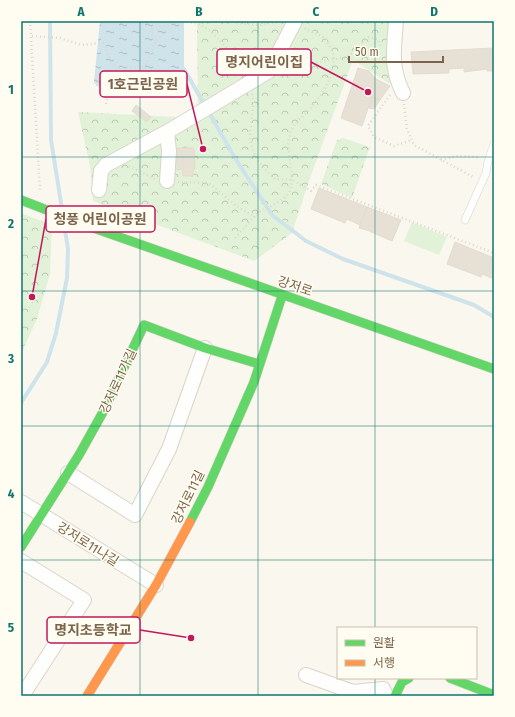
<svg xmlns="http://www.w3.org/2000/svg" width="515" height="717" font-family="'Fira Sans Condensed','Noto Sans KR',sans-serif">
<defs>
<pattern id="park-crowns" width="20" height="18" patternUnits="userSpaceOnUse"><rect width="20" height="18" fill="#e2f2d8"/><path d="M2 6a3 3 0 1 1 6 0M12 15a3 3 0 1 1 6 0" fill="none" stroke="#bcc8b1"/></pattern>
<pattern id="water-ripples" width="26" height="14" patternUnits="userSpaceOnUse"><rect width="26" height="14" fill="#cfe3ea"/><path d="M2 4q2-2 4 0t4 0M15 11q2-2 4 0t4 0" fill="none" stroke="#adbcc0"/></pattern>
</defs>
<rect width="100%" height="100%" fill="#faf7ee"/>
<!-- park -->
<path fill="url(#park-crowns)" d="M197,21H401L398,89L353,60L310,178L292,233L254,261L93,201L90,166L78,112L198,118Z
M343,138L370,147L352,198L321,184L337,140Z
M21,213L52,225L50,274L37,319L21,354Z"/>
<!-- pitch -->
<path fill="#e2f2d8" d="M412,222L447,237L439,255L404,241Z"/>
<!-- water -->
<path fill="url(#water-ripples)" d="M100,21H184V69L182,89L149,90L146,85L104,88L97,86L94,82Z"/>
<g fill="none" stroke-linecap="round" stroke-linejoin="round">
<!-- stream -->
<path stroke="#cfe3ea" stroke-width="4" d="M50,21L51,140L62,209
M184,69L235,158L272,215L306,241L343,259L474,305L494,317
M21,403L47,362L56,333L67,278L68,249L64,224"/>
</g>
<!-- building -->
<path fill="#e7e0d5" stroke="#e3dcd0" d="M494,48V71H487V69L464,72V68L449,69V73L413,74L411,52Z
M358,68L369,71L376,79L390,86L380,100L372,97L362,126L341,118Z
M372,97L380,100L374,109L369,108Z
M136,105L151,117L147,122L132,111Z
M177,148H194L195,169H193V176H183L182,169L177,170Z
M319,188L367,207L360,225L347,219L345,223L311,209Z
M367,207L401,220L392,241L367,230L359,228Z
M455,242L494,258V279L482,274L481,277L447,264Z"/>
<g fill="none" stroke-linecap="round" stroke-linejoin="round">
<!-- lane casing -->
<g stroke="#d9d4cc" stroke-width="8">
<path id="lane" d="M465,220L486,173L488,161L494,144"/>
</g>
<!-- street casing -->
<g stroke="#d9d4cc" stroke-width="16">
<path id="street" d="M396,21C394,50 390,66 403,93
M167,132L169,151L167,181
M99,190L101,171L106,165L167,132L269,71L295,21
M68,473L135,515L169,449L205,348
M21,502L156,585
M21,561L84,600L22,696
M306,675L353,692L383,689L386,696"/>
</g>
<!-- fast casing -->
<g stroke="#d8d3c9" stroke-width="10">
<path id="fast" d="M21,200L88,226L494,369
M190,522L208,487L254,382L282,296
M21,547L79,455L103,412L144,325L205,348L259,364
M450,678L494,695
M395,696L402,682L409,678"/>
</g>
<!-- slow casing -->
<g stroke="#d8d3c9" stroke-width="10">
<path id="slow" d="M87,696L156,585L190,522"/>
</g>
<!-- path -->
<path stroke="#ddd7cf" stroke-width="2.5" stroke-dasharray="1 3" stroke-linecap="butt" d="M30,21L40,190
M233,21L236,23L260,25L280,22
M32,36L60,38L81,45L103,43L114,68L144,67L155,44L150,30C189,17 200,17 228,49C234,56 242,63 246,70
M155,44L168,25
M285,68L347,57L356,50L368,37L377,39L381,46
M252,94C254,106 252,114 251,125C247,148 258,164 275,179L293,180L311,191L316,185L494,253
M390,95L368,126L374,137L394,146L412,140
M106,104L108,95L146,85L144,67
M404,104L407,129L414,145L473,177
M441,160L455,156L478,157
M129,166L155,179
M178,182L209,183L235,205L255,217
M235,238C243,229 250,220 260,212C269,206 282,202 288,194C298,180 284,153 290,134C293,124 299,120 306,113C320,98 337,76 333,54C332,49 327,43 325,38L304,28"/>
<!-- lane -->
<use href="#lane" stroke="#fefefc" stroke-width="7"/>
<!-- street -->
<use href="#street" stroke="#fefefc" stroke-width="14"/>
<!-- fast -->
<use href="#fast" stroke="#63d668" stroke-width="9"/>
<!-- slow -->
<use href="#slow" stroke="#ff974d" stroke-width="9"/>
</g>
<!-- grid -->
<path fill="none" stroke="#0f766e" stroke-width="1" stroke-opacity="0.55" d="M140,21V696M258,21V696M375,21V628M21,157H494M21,291H494M21,426H494M21,560H494M375,678V696"/>
<g text-anchor="middle" dominant-baseline="central" stroke-width="3" stroke-linejoin="round" paint-order="stroke">
<!-- street labels -->
<g font-size="13" fill="#7b644b" stroke="#fffcf1">
<text transform="translate(295 286) rotate(19)">강저로</text>
<text transform="translate(118 381) rotate(-65)">강저로11가길</text>
<text transform="translate(188 497) rotate(-64)">강저로11길</text>
<text transform="translate(88 544) rotate(32)">강저로11나길</text>
</g>
</g>
<!-- callouts -->
<path fill="none" stroke="#c2185b" stroke-width="1.5" d="M368 92L311 62M203 149L187 84M32 297L46 219M191 638L140 630"/>
<g fill="#c2185b" stroke="#fffcf1" stroke-width="1.5">
<circle cx="368" cy="92" r="4"/>
<circle cx="203" cy="149" r="4"/>
<circle cx="32" cy="297" r="4"/>
<circle cx="191" cy="638" r="4"/>
</g>
<g fill="#fffcf1" stroke="#c2185b" stroke-width="1.5">
<rect x="217" y="49" width="94" height="26" rx="4"/>
<rect x="100" y="71" width="87" height="26" rx="4"/>
<rect x="46" y="206" width="109" height="26" rx="4"/>
<rect x="47" y="617" width="93" height="26" rx="4"/>
</g>
<g font-size="14" text-anchor="middle" font-weight="bold" fill="#7b644b">
<text x="264" y="67">명지어린이집</text>
<text x="143" y="89">1호근린공원</text>
<text x="100" y="224">청풍 어린이공원</text>
<text x="93" y="635">명지초등학교</text>
</g>
<!-- border -->
<rect width="515" height="717" fill="none" stroke="#fffcf1" stroke-width="44"/>
<!-- legend -->
<rect x="337" y="627" width="140" height="52" fill="#fffcf1" stroke="#cabfaf"/>
<rect x="345" y="640" width="20" height="6" fill="#63d668" stroke="#cabfaf"/>
<text x="373" y="647" font-size="12" fill="#7b644b">원활</text>
<rect x="345" y="660" width="20" height="6" fill="#ff974d" stroke="#cabfaf"/>
<text x="373" y="667" font-size="12" fill="#7b644b">서행</text>
<!-- scale -->
<path d="M349 56v6h94v-6" fill="none" stroke="#7b644b" stroke-width="2"/>
<text x="355" y="56" font-size="12" fill="#7b644b" stroke="#fffcf1" stroke-width="3" paint-order="stroke">50 m</text>
<rect x="22" y="22" width="471" height="673" fill="none" stroke="#0f766e" stroke-width="1.5"/>
<g font-size="13" text-anchor="middle" font-weight="bold" fill="#0f766e">
<text x="81" y="16">A</text>
<text x="199" y="16">B</text>
<text x="316" y="16">C</text>
<text x="434" y="16">D</text>
<text x="11" y="94">1</text>
<text x="11" y="228">2</text>
<text x="11" y="363">3</text>
<text x="11" y="498">4</text>
<text x="11" y="632">5</text>
</g>
</svg>
